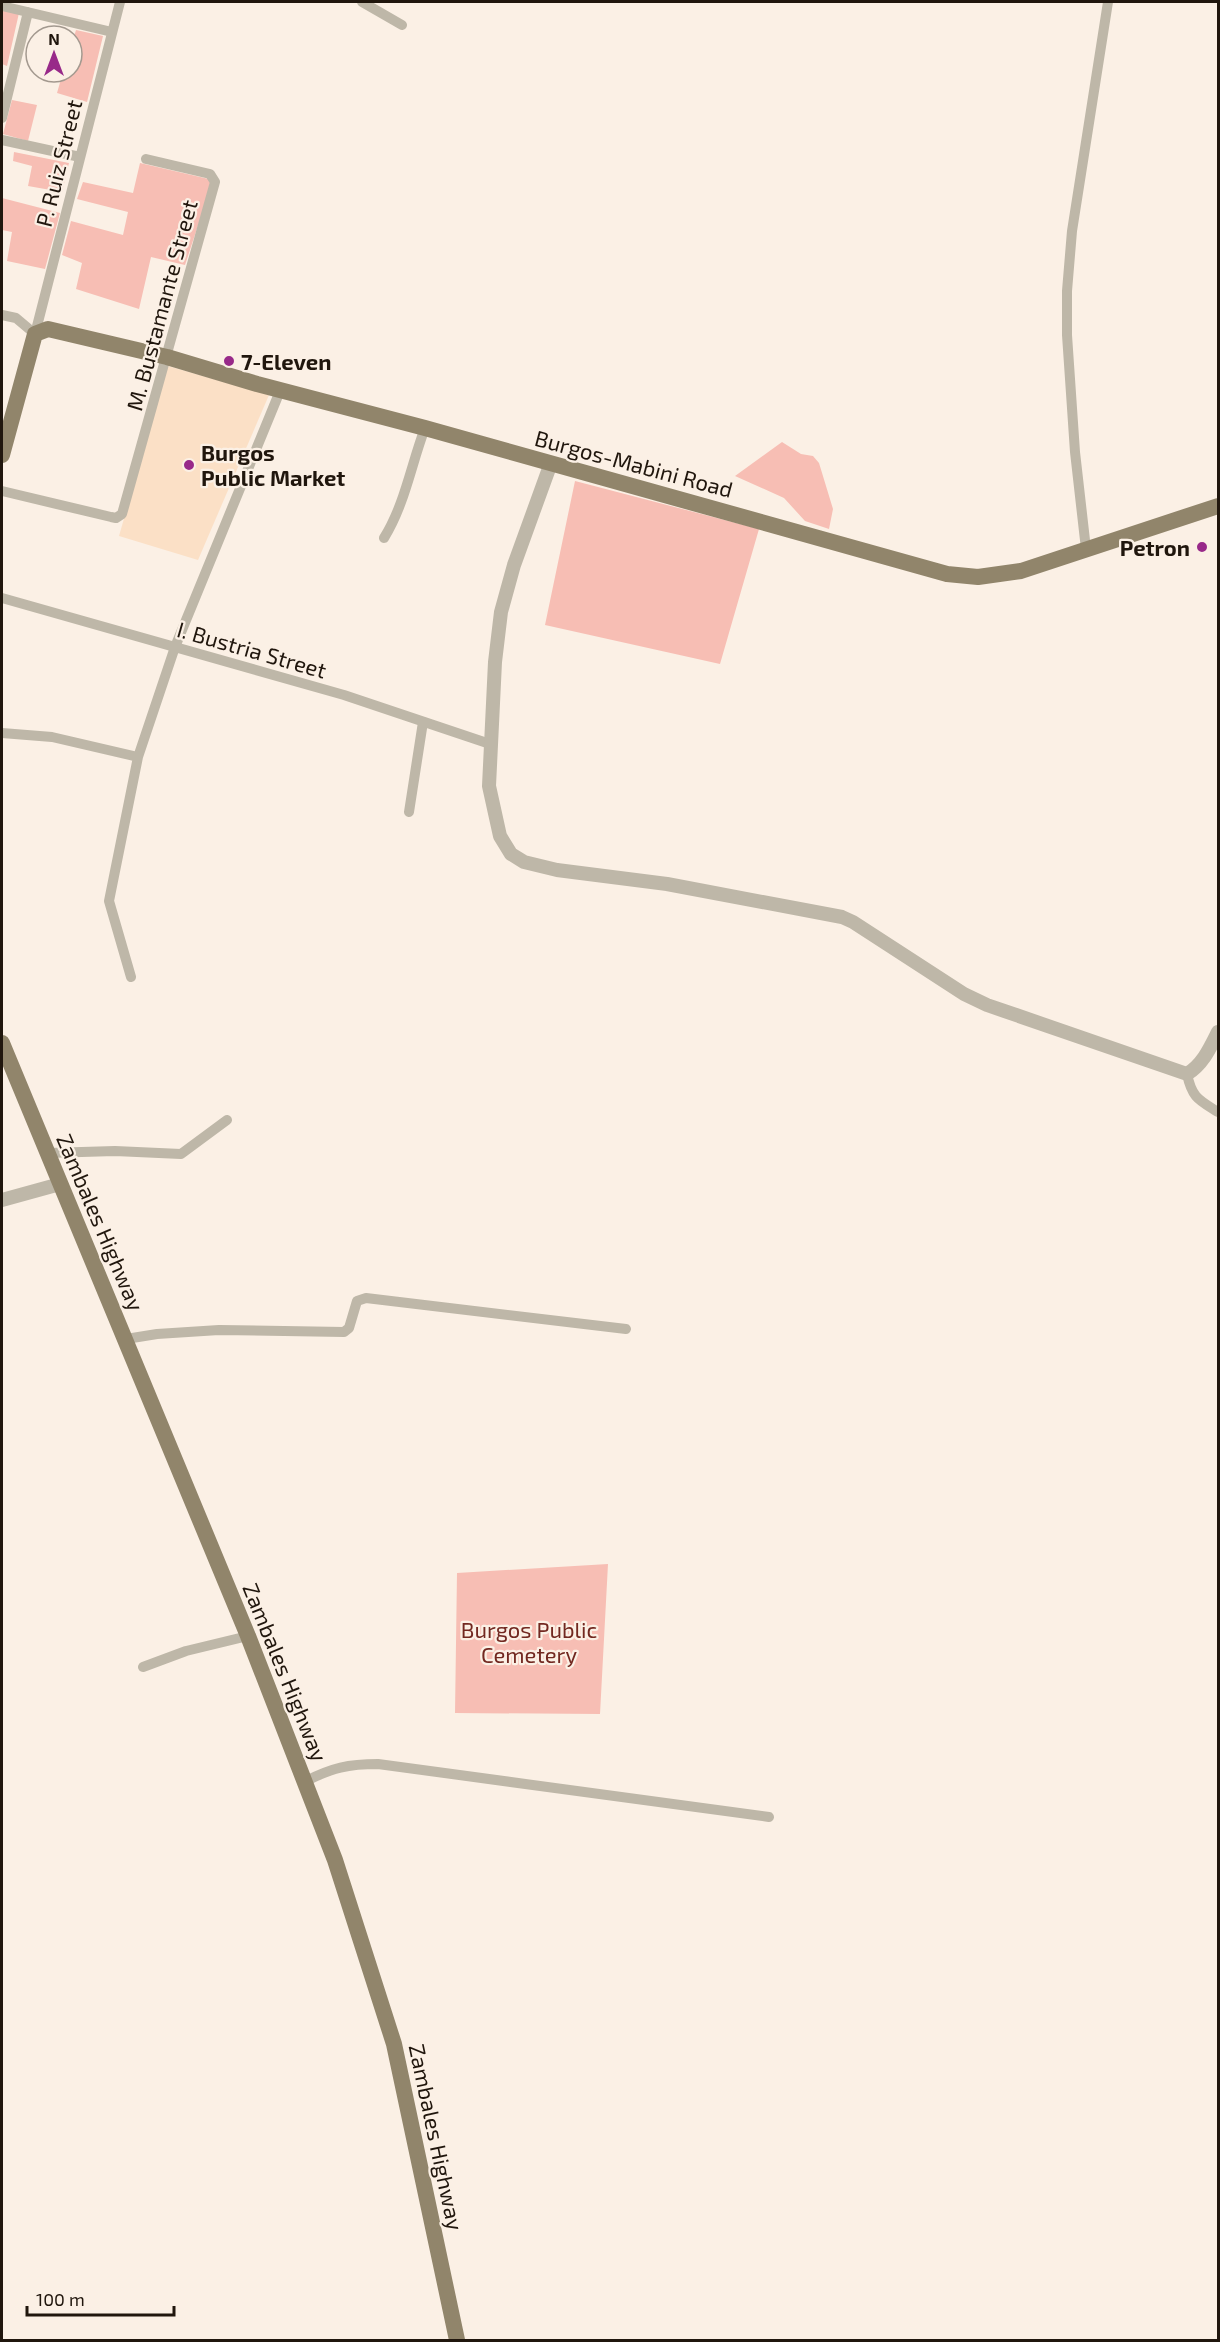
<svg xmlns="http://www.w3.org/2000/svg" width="1220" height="2342" font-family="'Exo 2',sans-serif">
<rect width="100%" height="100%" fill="#fbf0e5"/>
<!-- built -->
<path fill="#fbe0c6" d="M168,366L269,395L198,560L119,536Z"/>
<!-- green -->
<path fill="#f7beb4" d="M2,9L19,13L7,66L2,64Z
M76,30L103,36L87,102L57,93L63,72H72V43Z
M12,100L37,105L28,141L3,134Z
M14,152L69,163L62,192L28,186L32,166L13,161Z
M140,163L213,180L185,265L151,257L139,309L76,289L82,263L62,255L71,221L123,235L128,212L77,199L83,182L133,193Z
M2,198L60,213L45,269L7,261L12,232L2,230Z
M782,442L801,454L813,456L819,463L833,509L829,529L805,521L784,498L735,476Z
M575,481L759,529L720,664L545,625Z
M608,1564L600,1714L455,1713L457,1573Z"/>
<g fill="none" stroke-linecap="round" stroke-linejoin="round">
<!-- minor -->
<path stroke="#beb7a8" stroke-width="10" d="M362,2L402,25
M2,6L112,32
M2,118L28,12
M2,140L80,157
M2,315L16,318L35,334L120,2
M2,491L111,517L116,518L122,514L215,182L210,174L146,159
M384,538C405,504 411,465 425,428
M1086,549L1075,452L1067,335V291L1072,231L1108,2
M2,598L344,695L490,744
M2,733L52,737L138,757
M409,812L423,722
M131,977L109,901L138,757L175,647L280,391
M1187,1074C1192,1098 1199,1100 1218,1112
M48,1153L115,1151L181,1154L227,1120
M126,1339L157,1334L219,1330L344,1332L349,1328L357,1301L366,1298L626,1329
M143,1667L186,1651L248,1636
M306,1781C332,1768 348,1764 378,1764L769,1817"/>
<!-- tertiary -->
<path stroke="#beb7a8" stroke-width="14" d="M551,463L514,565L501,612L495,662L489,786L500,836L511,854L524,862L557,870L667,884L842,917L853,922L964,994L987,1005L1187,1074C1203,1064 1210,1048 1218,1032
M2,1200L60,1184"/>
<!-- primary -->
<path stroke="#91856b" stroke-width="16" d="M2,455L35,334L48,329L167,357L257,384L425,428L947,574L978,577L1021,571L1218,506
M2,1043L248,1636L335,1860L394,2044L457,2340"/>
</g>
<!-- markers -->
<g fill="#982989" stroke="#fbf0e5" stroke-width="2">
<circle cx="229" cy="361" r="6"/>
<circle cx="189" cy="465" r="6"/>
<circle cx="1202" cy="547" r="6"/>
</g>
<g text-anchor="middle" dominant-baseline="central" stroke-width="4.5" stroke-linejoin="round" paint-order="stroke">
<!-- street labels -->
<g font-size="22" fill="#20160d" stroke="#fbf0e5">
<text transform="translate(58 163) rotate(-76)">P. Ruiz Street</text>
<text transform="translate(161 305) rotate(-75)">M. Bustamante Street</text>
<text transform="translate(634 463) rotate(15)">Burgos-Mabini Road</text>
<text transform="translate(252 649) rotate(16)">I. Bustria Street</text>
<text transform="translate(101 1222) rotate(67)">Zambales Highway</text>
<text transform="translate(286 1672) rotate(68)">Zambales Highway</text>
<text transform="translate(437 2137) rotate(78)">Zambales Highway</text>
</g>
<!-- poi labels -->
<g font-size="22" font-weight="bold" fill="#20160d" stroke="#fbf0e5" text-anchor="start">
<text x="241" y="361">7-Eleven</text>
<text x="201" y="452">Burgos<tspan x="201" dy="25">Public Market</tspan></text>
<text x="1190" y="547" text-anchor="end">Petron</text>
</g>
<!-- park labels -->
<g font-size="22" fill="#722820" stroke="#fbf0e5">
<text x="529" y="1629">Burgos Public<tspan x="529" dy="25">Cemetery</tspan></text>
</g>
</g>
<!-- border -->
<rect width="1220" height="2342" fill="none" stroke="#20160d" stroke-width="6"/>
<!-- north arrow -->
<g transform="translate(54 54)"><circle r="28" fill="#fbf0e5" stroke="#a3998f" stroke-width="1.5"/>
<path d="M0-4.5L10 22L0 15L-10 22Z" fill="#982989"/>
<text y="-9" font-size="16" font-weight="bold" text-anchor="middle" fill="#20160d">N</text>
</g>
<!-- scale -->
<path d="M27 2306v9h147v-9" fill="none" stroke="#20160d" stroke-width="3"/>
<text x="36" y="2306" font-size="18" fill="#20160d" stroke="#fbf0e5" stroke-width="4.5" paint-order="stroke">100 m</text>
</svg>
